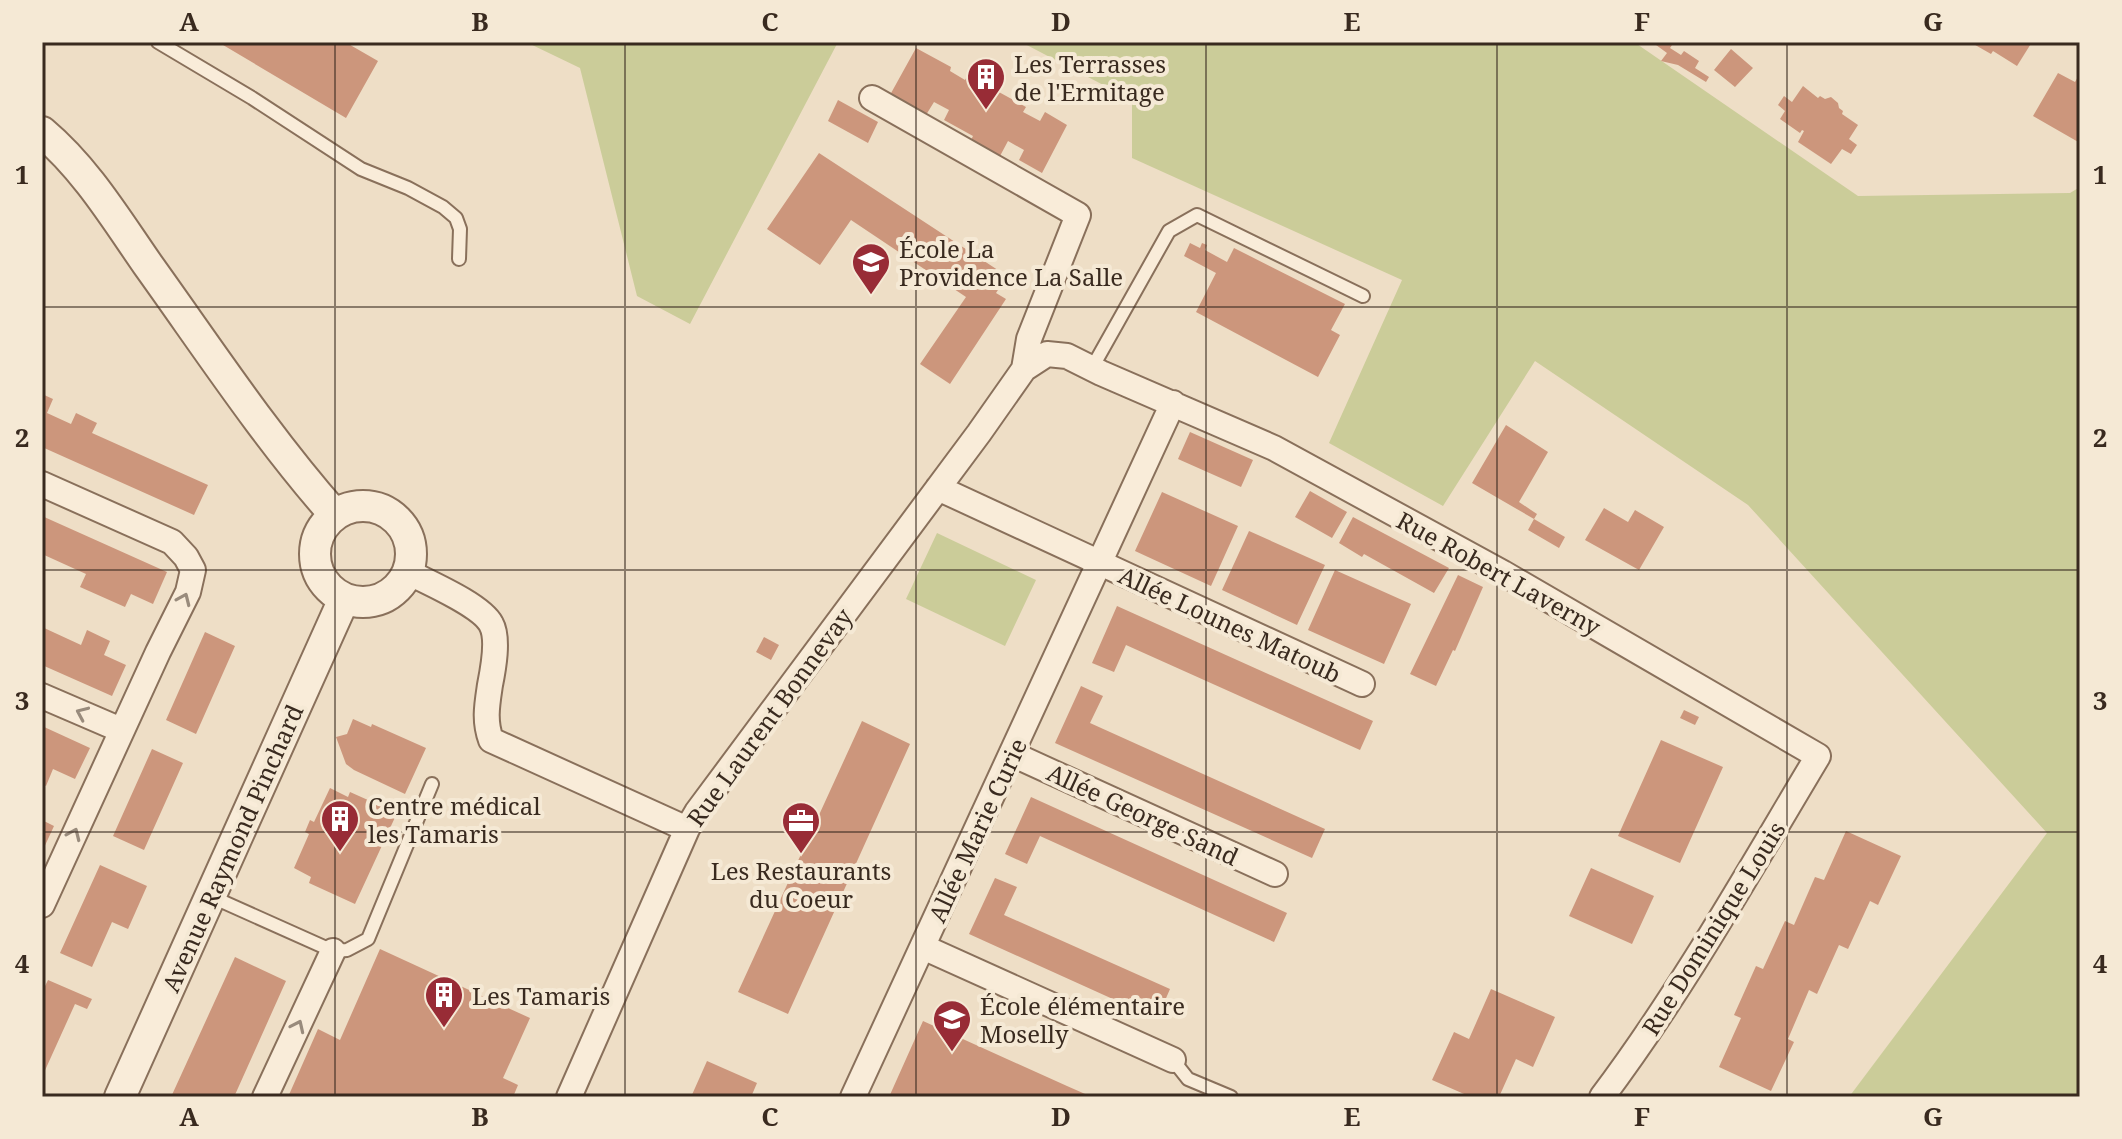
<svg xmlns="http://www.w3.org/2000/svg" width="2122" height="1139" font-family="'Noto Serif',serif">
<rect width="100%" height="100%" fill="#eedec6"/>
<!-- green -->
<path fill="#cbcc99" d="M526,42H838L690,324L637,296L580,68Z
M1021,42H1634L1858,196L2070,193L2080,187V1097H1849L2047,833L1748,505L1535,361L1443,506L1329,443L1402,280L1132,158V100Z
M937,533L1036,580L1005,646L906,599Z"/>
<!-- building -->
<path fill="#cc967c" d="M218,42H345L378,61L346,118Z
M1652,42H1674L1670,48L1681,55L1684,51L1699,61L1695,68L1709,77L1706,82L1678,65L1661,61L1667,53Z
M1970,42H2032L2017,66L1993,51L1991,54Z
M916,48L951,67L950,71L965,80L970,72L999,88L997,91L1026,107L1023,112L1040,121L1045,112L1067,125L1042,173L1019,160L1024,150L1008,141L1000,156L971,140L973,136L944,120L949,110L934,102L926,115L890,95Z
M1731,49L1753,68L1735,87L1714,70Z
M2058,73L2075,82L2080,73V143L2033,116Z
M1803,86L1818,98L1820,96L1825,99L1831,97L1838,103L1839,108L1843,111L1842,114L1858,125L1849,139L1857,145L1851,154L1842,149L1831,164L1798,142L1804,131L1802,130L1800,133L1780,119L1785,111L1778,105L1784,96L1792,102Z
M838,100L878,122L868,143L828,121Z
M819,153L1007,276L996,293L1006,299L950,384L920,364L966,297L851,220L820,265L767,229Z
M1190,243L1200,248L1202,243L1207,245L1205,250L1227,262L1234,248L1345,304L1331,330L1340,335L1318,377L1196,312L1216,273L1184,256Z
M42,394L53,399L47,413L71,424L76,413L97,423L92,433L208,485L194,515L42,447Z
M1506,425L1548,452L1519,502L1537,514L1534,519L1472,483Z
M1190,432L1253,460L1241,487L1178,459Z
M1310,491L1347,512L1332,538L1295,517Z
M1162,492L1238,526L1211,586L1135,551Z
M1604,508L1628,522L1635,510L1664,527L1639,570L1585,540Z
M42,516L167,572L153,604L131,594L125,607L80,587L86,574L42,554Z
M1353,517L1449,568L1434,593L1364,554L1362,557L1339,543Z
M1534,519L1565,537L1559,548L1528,530Z
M1249,531L1325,565L1297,625L1222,590Z
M1335,570L1411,604L1384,664L1308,630Z
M1458,575L1483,587L1455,651L1453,650L1436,686L1410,674Z
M1117,606L1373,721L1360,750L1126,645L1114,672L1092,663Z
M42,627L81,645L87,630L110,641L104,655L126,665L112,696L42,665Z
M205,632L235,646L196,734L166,720Z
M764,637L779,645L771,660L756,652Z
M1081,686L1103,696L1090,723L1325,829L1312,858L1055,743Z
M1684,710L1699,717L1695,725L1680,718Z
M353,719L371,727L372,724L426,748L405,794L354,770L346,764L336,737L347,734Z
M862,721L910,744L788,1014L738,992Z
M42,726L90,748L75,779L53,769L46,786L42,784Z
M1661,740L1723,767L1680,863L1618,836Z
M152,749L183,763L144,850L113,836Z
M330,788L348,797L350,792L397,813L355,904L309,883L311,877L294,868L309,834L305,832L310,820L314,822Z
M1031,797L1287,913L1274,942L1040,836L1027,864L1005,854Z
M42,820L54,826L42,852Z
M1846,831L1901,856L1878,905L1870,901L1848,949L1839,945L1817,994L1809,990L1788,1039L1794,1042L1771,1091L1719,1067L1741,1018L1734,1015L1756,966L1763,969L1785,921L1794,925L1815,877L1824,880Z
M100,865L147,886L128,929L112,922L92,967L60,953Z
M1591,868L1654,896L1632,944L1569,916Z
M995,878L1017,887L1004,915L1170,989L1157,1019L969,934Z
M380,949L530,1018L503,1078L518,1085L513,1097H288L318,1029L340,1040Z
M235,957L286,981L234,1097H171Z
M48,980L92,999L87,1009L75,1004L42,1077V992Z
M1491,989L1555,1017L1533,1067L1516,1059L1499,1097H1471L1432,1080L1454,1032L1469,1039Z
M923,1021L1067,1086L1092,1097H889Z
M707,1061L757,1083L751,1097H691Z"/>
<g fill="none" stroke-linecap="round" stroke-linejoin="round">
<!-- service casing -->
<g stroke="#89705b" stroke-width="16">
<path id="service" d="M158,42L252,98L361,169L408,188L443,207L456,218L460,229L459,259
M1092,368L1169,231L1197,215L1363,296
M210,896L333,951L347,950L368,939L432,784
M1173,1060L1188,1079L1231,1097"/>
</g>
<!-- minor casing -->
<g stroke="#89705b" stroke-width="28">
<path id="minor" d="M872,98L1078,215L1029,339L1024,369
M42,484L172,542L186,557L193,570L188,592L158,652L42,905
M938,488L1362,684
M408,572C429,583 481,605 491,624C499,638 493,670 490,685C487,705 484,721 491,740L687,829
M42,696L121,730
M1012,754L1275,874
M923,947L1173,1060
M265,1097L333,951
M569,1097L687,829L697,812L979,433L1024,369L1047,354L1067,356L1101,373L1274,448L1503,573L1818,756C1749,871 1683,989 1602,1097
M853,1097L1173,403"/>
</g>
<!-- tertiary casing -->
<g stroke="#89705b" stroke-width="34">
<path id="tertiary" d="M42,132C86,169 116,219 148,265C209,350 266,437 335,515
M315 554a48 48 0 1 1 96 0a48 48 0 1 1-96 0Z
M120,1097L344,599"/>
</g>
<!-- service -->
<use href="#service" stroke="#f9ecd9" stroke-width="12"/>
<!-- minor -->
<use href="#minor" stroke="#f9ecd9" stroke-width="24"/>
<!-- tertiary -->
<use href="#tertiary" stroke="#f9ecd9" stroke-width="30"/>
</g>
<!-- one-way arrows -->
<defs><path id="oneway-chevron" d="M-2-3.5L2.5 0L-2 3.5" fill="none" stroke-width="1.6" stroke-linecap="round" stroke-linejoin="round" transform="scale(2)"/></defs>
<g stroke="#998b7c">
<use href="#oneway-chevron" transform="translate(184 599) rotate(-66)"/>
<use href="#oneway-chevron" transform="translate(82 713) rotate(-156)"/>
<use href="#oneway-chevron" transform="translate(74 834) rotate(-66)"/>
<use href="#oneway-chevron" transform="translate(298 1026) rotate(-65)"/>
</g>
<!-- grid -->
<path fill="none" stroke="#392a1f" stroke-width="2" stroke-opacity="0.55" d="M335,42V1097M625,42V1097M916,42V1097M1206,42V1097M1497,42V1097M1787,42V1097M42,307H2080M42,570H2080M42,832H2080"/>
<!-- icons -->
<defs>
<g id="building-pin" transform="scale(2)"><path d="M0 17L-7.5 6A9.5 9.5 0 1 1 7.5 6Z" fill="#982c36" stroke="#f5e9d5"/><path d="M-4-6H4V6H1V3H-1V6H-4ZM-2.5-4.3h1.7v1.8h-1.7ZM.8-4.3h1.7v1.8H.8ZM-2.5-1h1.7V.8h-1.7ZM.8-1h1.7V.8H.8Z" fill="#fff"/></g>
<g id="school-pin" transform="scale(2)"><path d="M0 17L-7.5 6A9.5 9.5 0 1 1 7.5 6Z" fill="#982c36" stroke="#f5e9d5"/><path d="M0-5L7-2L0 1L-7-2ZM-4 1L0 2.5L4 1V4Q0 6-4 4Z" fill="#fff"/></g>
<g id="office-pin" transform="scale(2)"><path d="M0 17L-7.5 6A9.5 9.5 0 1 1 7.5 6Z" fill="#982c36" stroke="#f5e9d5"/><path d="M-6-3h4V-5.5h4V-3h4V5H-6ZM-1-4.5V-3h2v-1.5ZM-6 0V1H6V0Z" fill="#fff"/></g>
</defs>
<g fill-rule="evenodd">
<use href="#building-pin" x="986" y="77"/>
<use href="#school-pin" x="871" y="262"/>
<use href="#building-pin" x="340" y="819"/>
<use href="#office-pin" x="801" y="821"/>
<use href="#building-pin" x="444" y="995"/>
<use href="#school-pin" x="952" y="1019"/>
</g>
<g text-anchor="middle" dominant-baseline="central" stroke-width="8" stroke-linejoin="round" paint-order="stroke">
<!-- poi labels -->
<g font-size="24" fill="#392a1f" stroke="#f5e9d5" text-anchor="start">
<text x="1014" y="63">Les Terrasses<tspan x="1014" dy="28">de l'Ermitage</tspan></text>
<text x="899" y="248">École La<tspan x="899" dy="28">Providence La Salle</tspan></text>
<text x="368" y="805">Centre médical<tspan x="368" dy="28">les Tamaris</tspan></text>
<text x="801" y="870" text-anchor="middle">Les Restaurants<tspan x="801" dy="28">du Coeur</tspan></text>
<text x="472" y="995">Les Tamaris</text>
<text x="980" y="1005">École élémentaire<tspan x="980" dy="28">Moselly</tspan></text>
</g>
<!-- street labels -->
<g font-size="24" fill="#392a1f" stroke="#f5e9d5">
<text transform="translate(1499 573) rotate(29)">Rue Robert Laverny</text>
<text transform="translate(1230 624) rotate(25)">Allée Lounes Matoub</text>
<text transform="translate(769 717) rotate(-54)">Rue Laurent Bonnevay</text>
<text transform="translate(1143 814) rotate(25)">Allée George Sand</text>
<text transform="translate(977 830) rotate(-65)">Allée Marie Curie</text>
<text transform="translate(232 848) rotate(-66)">Avenue Raymond Pinchard</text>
<text transform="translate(1713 928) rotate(-58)">Rue Dominique Louis</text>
</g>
</g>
<!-- border -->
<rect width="2122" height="1139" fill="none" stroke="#f5e9d5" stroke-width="88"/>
<rect x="44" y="44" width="2034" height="1051" fill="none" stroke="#392a1f" stroke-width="3"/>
<g font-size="26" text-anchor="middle" font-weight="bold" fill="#392a1f">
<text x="189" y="31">A</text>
<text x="480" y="31">B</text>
<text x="770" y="31">C</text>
<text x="1061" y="31">D</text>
<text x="1352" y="31">E</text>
<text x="1642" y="31">F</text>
<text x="1933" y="31">G</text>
<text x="22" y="184">1</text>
<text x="2100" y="184">1</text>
<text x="22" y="447">2</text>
<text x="2100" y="447">2</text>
<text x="22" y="710">3</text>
<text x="2100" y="710">3</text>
<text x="22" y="973">4</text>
<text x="2100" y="973">4</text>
<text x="189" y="1126">A</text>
<text x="480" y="1126">B</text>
<text x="770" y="1126">C</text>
<text x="1061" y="1126">D</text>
<text x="1352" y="1126">E</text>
<text x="1642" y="1126">F</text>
<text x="1933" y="1126">G</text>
</g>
</svg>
